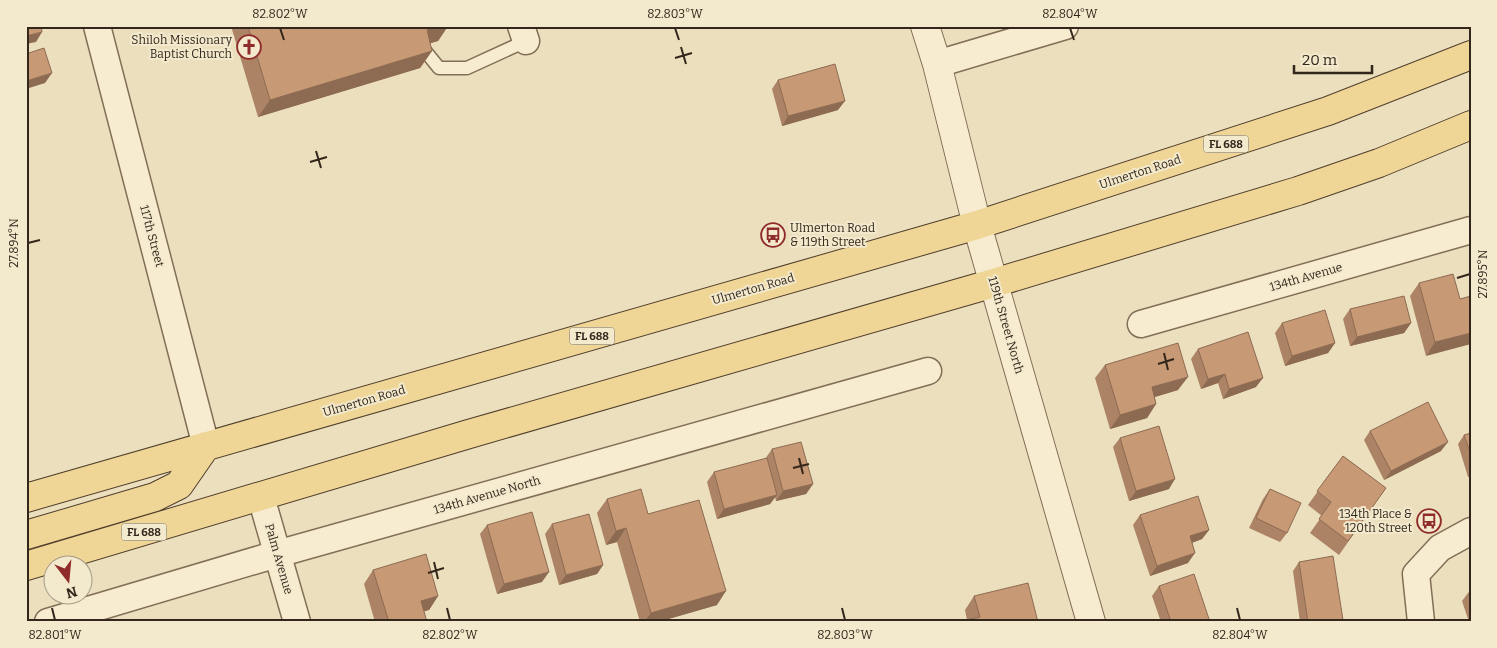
<svg xmlns="http://www.w3.org/2000/svg" width="1497" height="648" font-family="Bitter,serif">
<rect width="100%" height="100%" fill="#ebdfbe"/>
<g fill="none" stroke-linecap="round" stroke-linejoin="round">
<!-- service casing -->
<g stroke="#836f58" stroke-width="15">
<path id="service" d="M426,52L439,68H467L526,41"/>
</g>
<!-- minor casing -->
<g stroke="#836f58" stroke-width="29">
<path id="minor" d="M97,26L206,446
M521,26L526,41
M937,64L1065,26
M1141,324L1471,230
M261,497L297,622
M48,622L277,554L928,371
M1421,622L1416,574L1440,548L1471,531"/>
</g>
<!-- tertiary casing -->
<g stroke="#836f58" stroke-width="30">
<path id="tertiary" d="M925,26L937,64L977,225L1091,622"/>
</g>
<!-- primary casing -->
<g stroke="#503e2c" stroke-width="30">
<path id="primary" d="M26,498L977,225L1328,111L1471,55
M26,535L155,497L179,485L206,446
M26,566L469,434L994,283L1298,191L1379,163L1471,125"/>
</g>
<!-- service -->
<use href="#service" stroke="#f7ecd0" stroke-width="12"/>
<!-- minor -->
<use href="#minor" stroke="#f7ecd0" stroke-width="26"/>
<!-- tertiary -->
<use href="#tertiary" stroke="#f7ecd0" stroke-width="28"/>
<!-- primary -->
<use href="#primary" stroke="#efd596" stroke-width="28"/>
</g>
<!-- wall -->
<path fill="#ac8465" d="M231,26H448L438,41L430,43L432,51L420,68L258,117Z
M778,80L838,110L782,126L772,89Z
M1419,283L1460,299L1471,296L1426,356L1410,296Z
M1350,309L1411,323L1404,333L1350,346L1343,319Z
M1282,323L1335,343L1328,353L1285,366L1275,333Z
M1198,349L1256,387L1223,399L1218,383L1201,389L1191,359Z
M1105,365L1178,390L1154,397L1156,404L1147,418L1110,429L1095,378Z
M1370,431L1441,451L1384,480L1364,440Z
M1471,433V477H1468L1458,444L1464,435Z
M1120,438L1169,489L1129,501L1113,447Z
M772,449L813,484L806,494L776,501L775,497L770,504L717,519L707,482L714,472L765,459Z
M1343,456L1386,488L1339,555L1310,533L1322,516L1308,505Z
M1270,489L1287,533L1280,542L1249,528L1263,499Z
M607,499L648,514L717,605L658,622H640L617,542L606,545L597,513Z
M1140,515L1209,530L1202,539L1192,543L1188,563L1150,576L1133,525Z
M552,524L603,565L597,574L559,585L545,534Z
M487,525L542,582L497,594L480,534Z
M1299,562L1343,620L1342,622H1300L1293,571Z
M373,570L438,596L429,610L424,611L427,622H375L364,584Z
M1159,586L1210,622H1161L1152,596Z
M1471,589V622H1469L1462,601Z
M974,596L1038,622H961L967,620L965,610Z"/>
<!-- shaded-wall -->
<path fill="#8c6b52" d="M441,26H448L438,41L415,48L427,30Z
M42,32L36,42L26,44V36Z
M432,51L420,68L258,117L270,100Z
M52,73L45,83L26,89V81Z
M845,101L838,110L782,126L788,116Z
M1411,323L1404,333L1350,346L1357,337Z
M1471,333V344L1426,356L1435,342Z
M1335,343L1328,353L1285,366L1292,356Z
M1225,374L1218,383L1201,389L1208,379Z
M1188,377L1178,390L1142,401L1152,387Z
M1263,378L1256,387L1223,399L1229,389Z
M1156,404L1147,418L1110,429L1120,415Z
M1448,442L1441,451L1384,480L1391,471Z
M1175,479L1169,489L1129,501L1136,491Z
M813,484L806,494L776,501L783,491Z
M777,495L770,504L717,519L724,509Z
M626,528L617,542L606,545L616,531Z
M1209,530L1202,539L1183,546L1190,536Z
M1195,553L1188,563L1150,576L1157,566Z
M603,565L597,574L559,585L566,575Z
M549,572L542,582L497,594L504,584Z
M726,591L717,605L658,622H644L651,613Z
M438,596L429,610L411,615L421,601Z"/>
<!-- building -->
<path fill="#c89975" stroke="#8c6b52" d="M26,26H41L42,32L26,36Z
M248,26H441L427,30L432,51L270,100Z
M44,48L52,73L26,81V54Z
M835,64L845,101L788,116L778,80Z
M1453,274L1460,299L1471,296V333L1435,342L1419,283Z
M1404,296L1411,323L1357,337L1350,309Z
M1325,310L1335,343L1292,356L1282,323Z
M1248,332L1263,378L1229,389L1225,374L1208,379L1198,349Z
M1178,343L1188,377L1152,387L1156,404L1120,415L1105,365Z
M1428,402L1448,442L1391,471L1370,431Z
M1159,426L1175,479L1136,491L1120,438Z
M1471,433V455L1464,435Z
M801,442L813,484L783,491L772,449Z
M1343,456L1386,488L1348,541L1319,519L1331,502L1317,491Z
M767,458L777,495L724,509L714,472Z
M641,489L648,514L699,500L726,591L651,613L626,528L616,531L607,499Z
M1270,489L1301,503L1287,533L1256,518Z
M1198,496L1209,530L1190,536L1195,553L1157,566L1140,515Z
M532,512L549,572L504,584L487,525Z
M589,514L603,565L566,575L552,524Z
M426,554L438,596L421,601L427,622H389L373,570Z
M1333,556L1343,620L1329,622H1308L1299,562Z
M1194,574L1210,622H1171L1159,586Z
M1028,583L1038,622H962L961,621L980,617L974,596Z"/>
<!-- ticks -->
<path fill="none" stroke="#33271c" stroke-width="2" d="M280,28L284,40M675,28L679,40M1070,28L1074,40M681,47L686,64M675,58L692,53M316,151L321,168M310,162L327,157M28,243L40,240M1457,278L1470,274M1164,353L1168,370M1158,364L1174,359M799,458L803,474M793,468L809,464M434,562L438,579M428,573L444,568M52,608L55,620M447,608L450,620M842,608L845,620M1237,608L1240,620"/>
<!-- icons -->
<defs>
<g id="church-ring" transform="scale(1.25)"><circle r="9.5" fill="#f3e9cd" stroke="#8f2b2a" stroke-width="1.5"/><path d="M-1.2-6h2.4v3.5h3.3v2.4h-3.3V6h-2.4V-.1h-3.3v-2.4h3.3Z" fill="#8f2b2a"/></g>
<g id="bus-ring" transform="scale(1.25)"><circle r="9.5" fill="#f3e9cd" stroke="#8f2b2a" stroke-width="1.5"/><path d="M-5-6H5V4H4V6H2V4H-2V6H-4V4H-5ZM-3.5-4V0h7V-4ZM-3.5 1.2v1.5H-2V1.2ZM2 1.2v1.5H3.5V1.2Z" fill="#8f2b2a"/></g>
</defs>
<g fill-rule="evenodd">
<use href="#church-ring" x="249" y="47"/>
<use href="#bus-ring" x="773" y="235"/>
<use href="#bus-ring" x="1429" y="521"/>
</g>
<g text-anchor="middle" dominant-baseline="central" stroke-width="4" stroke-linejoin="round" paint-order="stroke">
<!-- shield labels -->
<g fill="#f3e9cd" stroke="#6d6151" stroke-width="1">
<rect x="1203.5" y="135.5" width="45" height="17" rx="4"/>
<rect x="569.5" y="327.5" width="45" height="17" rx="4"/>
<rect x="121.5" y="523.5" width="45" height="17" rx="4"/>
</g>
<g font-size="11" font-weight="bold" fill="#33271c">
<text x="1226" y="144">FL 688</text>
<text x="592" y="336">FL 688</text>
<text x="144" y="532">FL 688</text>
</g>
<!-- poi labels -->
<g font-size="12" fill="#33271c" stroke="#f3e9cd" text-anchor="end">
<text x="232" y="40">Shiloh Missionary<tspan x="232" dy="14">Baptist Church</tspan></text>
<text x="790" y="228" text-anchor="start">Ulmerton Road<tspan x="790" dy="14">&amp; 119th Street</tspan></text>
<text x="1412" y="514">134th Place &amp;<tspan x="1412" dy="14">120th Street</tspan></text>
</g>
<!-- street labels -->
<g font-size="12" fill="#33271c" stroke="#f3e9cd">
<text transform="translate(1140 172) rotate(-18)">Ulmerton Road</text>
<text transform="translate(152 236) rotate(75)">117th Street</text>
<text transform="translate(1306 277) rotate(-16)">134th Avenue</text>
<text transform="translate(753 289) rotate(-16)">Ulmerton Road</text>
<text transform="translate(1006 325) rotate(74)">119th Street North</text>
<text transform="translate(364 401) rotate(-16)">Ulmerton Road</text>
<text transform="translate(487 495) rotate(-16)">134th Avenue North</text>
<text transform="translate(279 559) rotate(74)">Palm Avenue</text>
</g>
</g>
<!-- border -->
<rect width="1497" height="648" fill="none" stroke="#f3e9cd" stroke-width="55"/>
<!-- north arrow -->
<g transform="translate(68 580) rotate(164)"><circle r="24" fill="#f3e9cd" stroke="#a69b86"/>
<path d="M0-4L9 19L0 12L-9 19Z" fill="#8f2b2a"/>
<text y="-8" font-size="14" font-weight="bold" text-anchor="middle" fill="#33271c">N</text>
</g>
<!-- scale -->
<path d="M1294 65v8h78v-8" fill="none" stroke="#33271c" stroke-width="2.5"/>
<text x="1302" y="65" font-size="15" fill="#33271c" stroke="#f3e9cd" stroke-width="4" paint-order="stroke">20 m</text>
<rect x="28" y="28" width="1442" height="592" fill="none" stroke="#33271c" stroke-width="2"/>
<g font-size="12" text-anchor="middle" fill="#33271c">
<text x="280" y="18">82.802°W</text>
<text x="675" y="18">82.803°W</text>
<text x="1070" y="18">82.804°W</text>
<text transform="translate(14 243) rotate(-90)" y="4">27.894°N</text>
<text transform="translate(1483 274) rotate(-90)" y="4">27.895°N</text>
<text x="55" y="639">82.801°W</text>
<text x="450" y="639">82.802°W</text>
<text x="845" y="639">82.803°W</text>
<text x="1240" y="639">82.804°W</text>
</g>
</svg>
